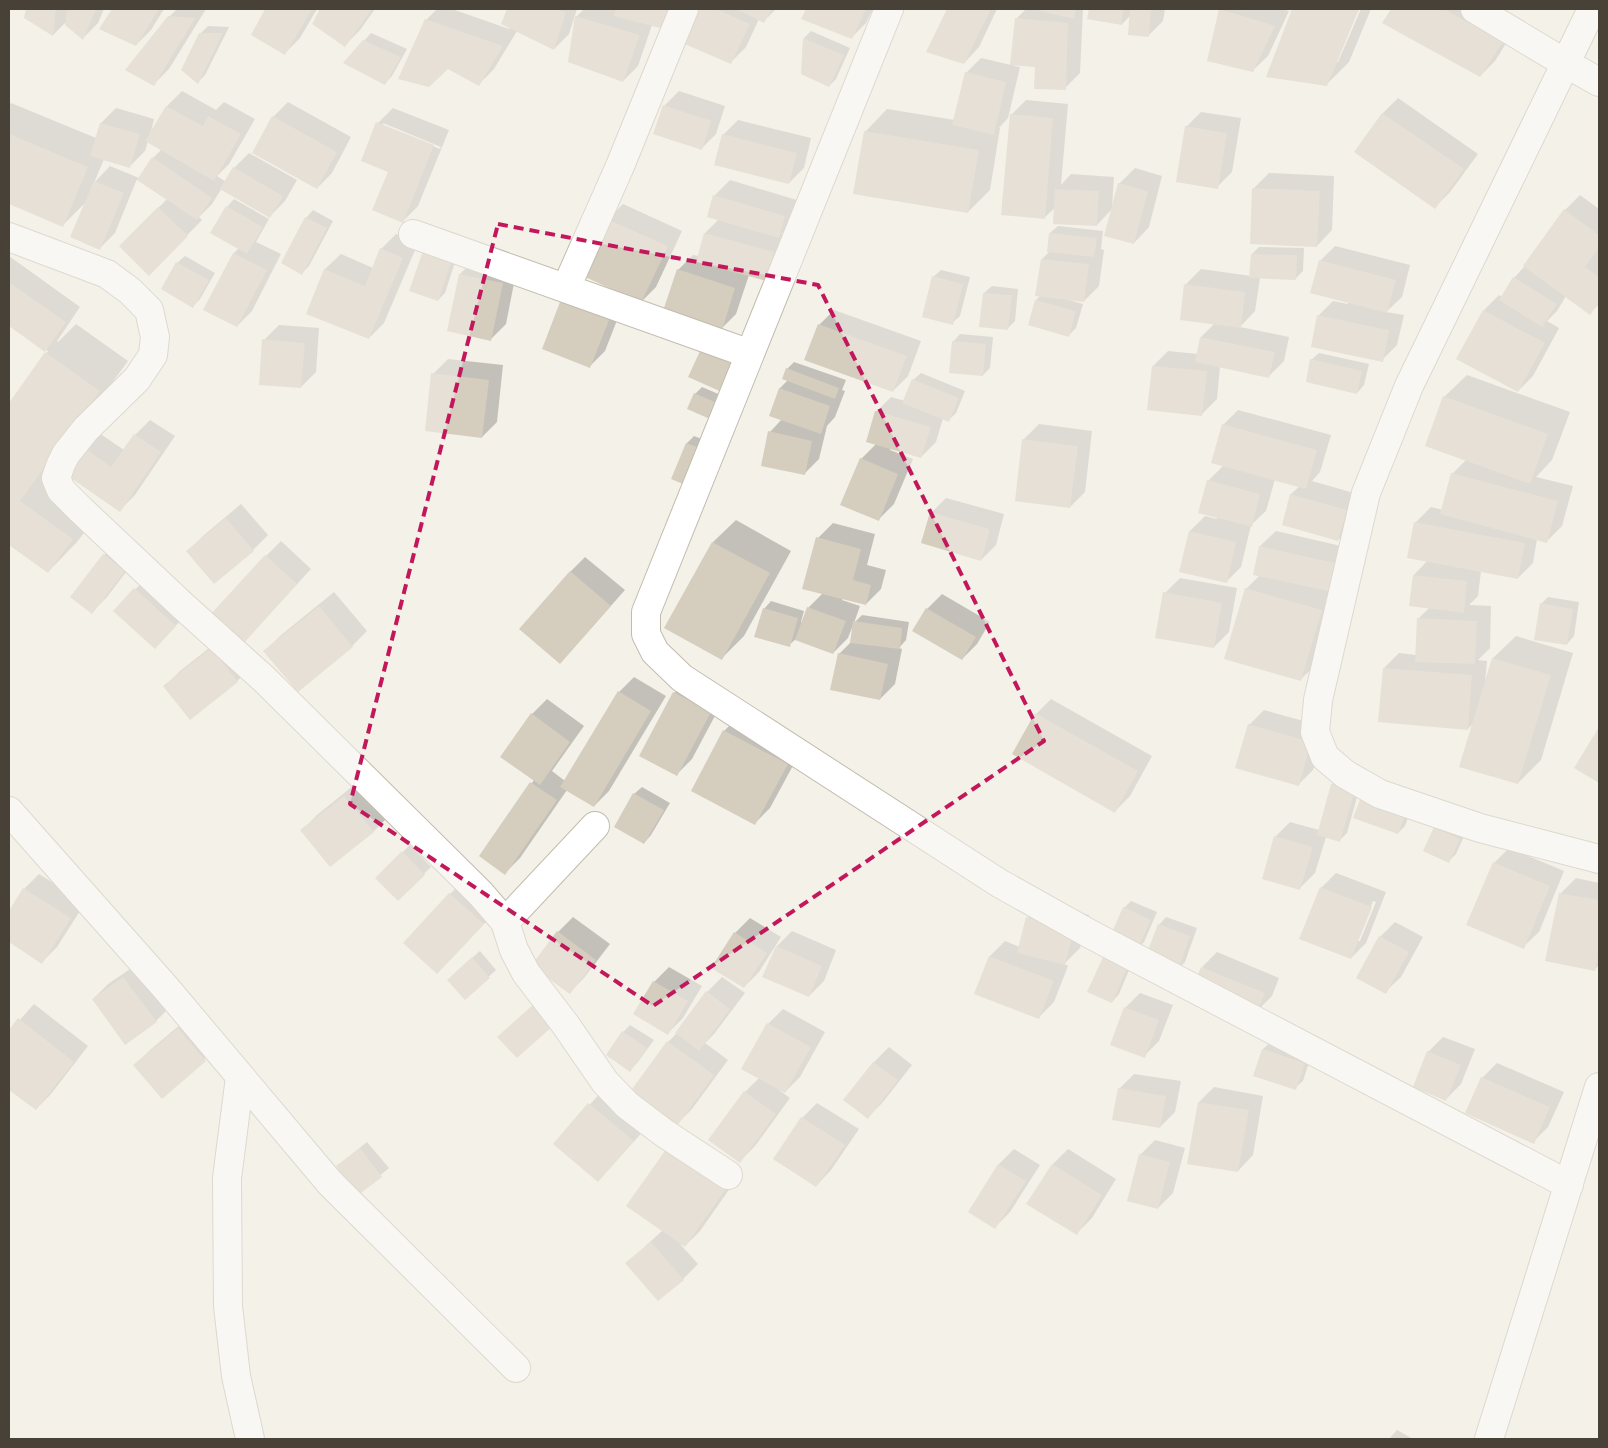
<svg xmlns="http://www.w3.org/2000/svg" width="1608" height="1448" font-family="Poppins,sans-serif">
<rect width="100%" height="100%" fill="#f4f1e9"/>
<!-- shadow -->
<path fill="#0003" fill-rule="evenodd" d="M27,9H104L98,23L83,38L65,23L53,35L26,18Z
M113,9H164L151,30L136,45L101,29Z
M177,9H206L169,69L154,84L169,17Z
M266,9H317L300,38L285,53L253,34Z
M321,9H375L360,30L345,45L313,24Z
M437,9H452L509,29L510,27L503,23L508,9H577L569,34L554,49L517,31L494,69L479,84L426,20Z
M584,9H676L652,25L638,66L623,81L576,17Z
M700,9H776L764,21L759,19L746,47L731,62L682,41Z
M807,9H873L866,23L851,38L803,18Z
M949,9H997L979,47L964,63L928,51Z
M1026,9H1083L1080,73L1065,88L1036,66L1014,64V66L1020,67L1008,118L999,128H1000L990,190L968,212L865,132L887,109L955,120L966,73L981,58L1011,65L1016,19Z
M1090,9H1165L1163,21L1148,36L1131,15L1122,24L1089,18Z
M1221,9H1282L1289,11L1268,56L1252,71L1208,60Z
M1293,9H1358L1335,62H1338L1361,9H1371L1349,62L1326,85L1268,76Z
M1393,9H1485L1517,26L1495,61L1480,76L1383,22Z
M208,26L229,27L205,75L198,82L200,34Z
M811,31L850,48L836,79L829,86L803,74L804,38Z
M371,33L407,49L392,76L384,84L364,41Z
M182,91L216,110L224,102L255,119L229,164L217,176L226,182L234,168L249,153L297,180L285,201L270,216L222,188L212,204L199,217L202,220L149,274L121,246L167,199L137,179L115,233L100,248L86,202L63,225L9,203V105L11,103L96,138L101,123L116,108L154,119L150,136L167,106ZM148,141L162,149L153,158L139,178L110,166L94,183L104,159L130,166L145,151Z
M679,91L725,106L716,134L701,149L664,106Z
M1398,98L1478,154L1450,192L1435,207L1356,152L1383,113Z
M1026,100L1068,104L1061,185L1071,174L1114,177L1112,206L1119,184L1135,168L1162,176L1149,227L1134,243L1112,209L1097,225L1056,207L1044,218L1011,115Z
M288,102L351,137L332,173L317,188L273,117Z
M393,108L449,130L418,206L403,221L378,123ZM383,123L441,147L440,149L383,126Z
M1201,112L1241,118L1232,172L1217,187L1186,127Z
M738,120L811,138L804,168L789,183L723,135Z
M1269,173L1334,176L1332,230L1317,246L1254,188Z
M730,180L800,201L794,222L781,234L789,237L781,264L749,275L736,314L721,329L678,270L693,255L699,256L705,233L719,219L709,216L715,195Z
M1580,195L1599,209V304L1590,313L1566,296L1557,311L1547,321L1559,328L1533,376L1518,391L1458,359L1484,310L1499,295L1502,297L1514,278L1525,266L1565,210Z
M234,199L269,219L256,242L281,254L252,311L237,326L234,253L239,248L212,233L227,207Z
M623,204L682,231L656,287L641,302L608,219Z
M313,210L333,221L309,266L302,273L306,218Z
M1058,226L1103,231L1101,249L1104,250L1099,286L1084,301L1070,299L1069,300L1083,304L1076,328L1069,335L1036,300L1041,295L1042,259L1050,251V233Z
M396,234L418,243L384,323L369,338L307,313L325,269L341,254L373,268L381,249Z
M1335,246L1410,265L1402,297L1386,312L1404,315L1397,345L1382,360L1318,316L1333,301L1348,304V302L1320,261Z
M1259,247L1304,248L1303,271L1296,278H1260L1255,311L1240,327L1289,337L1284,361L1269,376L1220,366L1217,399L1202,414L1153,366L1168,351L1198,354L1201,337L1215,323L1186,284L1201,269L1251,276L1252,254Z
M458,253L445,293L438,300L411,291Z
M9,256L80,307L57,341L58,342L76,324L128,361L48,471L102,509L77,542L48,572L9,544V405L48,351L9,325Z
M185,256L215,273L200,299L193,306L177,263Z
M475,259L517,268L506,324L491,339L460,274Z
M941,270L970,277L960,316L952,323L933,277Z
M992,286L1018,289L1015,321L1007,329L984,293Z
M576,288L623,305L605,351L590,366L561,303Z
M834,310L921,341L908,376L893,391L819,325Z
M279,325L319,328L316,372L301,387L264,340Z
M960,334L993,337L990,368L983,375L953,342Z
M1319,353L1369,364L1364,385L1357,393L1311,360Z
M448,359L503,365L497,422L482,437L433,374Z
M794,362L846,380L842,390L845,391L835,417L827,426L819,459L804,474L770,432L782,419L771,415L780,388L788,380L787,369Z
M921,373L965,391L956,413L948,421L943,418L936,442L921,457L890,448V450L913,459L894,504L879,519L861,459L876,444V412L891,397L905,401L913,380Z
M1467,375L1570,412L1552,460L1536,477L1573,486L1562,526L1547,541L1537,539L1533,563L1518,578L1481,571L1478,596L1469,605L1491,606L1490,648L1478,660L1487,661L1485,681L1493,658L1516,636L1573,653L1541,760L1518,783L1474,722L1468,729L1384,668L1399,653L1416,655L1418,619L1430,607L1414,575L1428,560L1416,522L1431,507L1443,510L1452,474L1466,460L1444,397Z
M702,387L730,399L724,413L695,394Z
M1238,410L1331,435L1320,472L1312,481L1361,495L1353,525L1338,540L1283,524L1291,494L1300,486L1275,479L1266,511L1251,525L1241,567L1226,582L1190,531L1205,516L1217,519L1208,481L1224,465L1223,425Z
M150,420L175,436L135,495L120,510L66,474L99,433L124,450L135,435Z
M1039,424L1092,431L1085,492L1070,507L1016,500L1024,439Z
M694,436L712,443L672,478L687,443Z
M946,498L1004,514L996,545L981,560L931,513Z
M241,504L268,535L253,550L188,551L203,536Z
M736,520L791,551L744,636L721,659L666,628L713,542Z
M833,523L875,534L867,565L886,570L881,589L866,604L843,598L842,600L860,606L854,623L862,615L909,622L906,640L899,648L902,649L895,684L880,699L839,654L852,641L853,625L848,638L833,653L796,639L789,645L764,609L771,601L804,611L801,622H803L808,608L823,593L818,538Z
M1276,531L1354,549L1324,657L1301,679L1246,589L1260,575V546Z
M119,540L139,555L107,597L92,612L104,555Z
M281,541L311,569L243,643L266,556Z
M585,557L625,590L560,663L570,572Z
M150,574L190,610L170,632L115,611Z
M1180,578L1237,588L1229,632L1214,647L1165,593Z
M334,592L367,631L352,646L265,651L280,636Z
M942,594L990,622L977,644L962,659L914,630L927,609Z
M1548,597L1579,602L1574,636L1567,644L1541,604Z
M227,634L252,666L237,681L165,686L180,671Z
M634,677L666,696L609,791L594,806L567,790L520,858L505,873L481,856L534,780L532,714L547,699L584,726L552,771L565,781L619,692Z
M689,678L725,697L692,759L677,774L674,693Z
M1051,699L1152,756L1130,796L1115,811L1036,714Z
M1264,710L1325,727L1313,770L1298,785L1249,725Z
M739,716L802,749L770,808L755,823L692,790L724,731Z
M1599,729V782L1576,768Z
M1340,777L1361,783L1347,833L1340,840L1326,837L1315,873L1300,888L1275,837L1290,822L1319,830L1332,784Z
M359,781L388,817L373,832L302,830L317,815Z
M642,787L670,803L651,835L644,843L634,794Z
M1412,806L1405,826L1398,833L1355,817Z
M1443,821L1466,832L1456,854L1449,861L1435,828Z
M410,845L431,867L398,899L376,878Z
M1509,848L1564,871L1539,932L1523,947L1494,863Z
M1336,873L1386,892L1366,943L1351,958L1321,888ZM1373,901L1376,902L1360,941H1357Z
M39,874L85,903L57,947L42,962L10,942L9,944V913L24,889Z
M1576,878L1599,883V965L1595,969L1561,893Z
M465,879L498,909L452,958L450,894Z
M1131,901L1157,912L1144,942L1137,949L1124,908Z
M1043,903L1089,915L1080,948L1064,964L1068,966L1054,1002L1039,1017L976,994L990,956L1005,941L1020,947L1028,918Z
M573,917L610,944L584,978L569,993L533,965L558,932Z
M1166,917L1197,928L1185,962L1178,969L1159,925Z
M750,918L781,937L759,972L744,987L735,933Z
M1395,922L1423,937L1401,977L1385,992L1380,937Z
M792,931L836,950L824,981L809,996L764,976L777,946Z
M480,951L496,970L465,998L456,972Z
M1217,952L1279,978L1272,996L1257,1011L1202,967Z
M1135,956L1119,994L1112,1002L1089,992Z
M139,963L171,1006L156,1021L93,999L108,984Z
M669,967L702,986L683,1018L668,1033L654,982Z
M722,977L745,993L714,1034L705,1043L728,1060L692,1109L677,1124L668,1042L677,1033L707,992Z
M1140,993L1173,1005L1159,1041L1144,1056L1125,1008Z
M34,1004L88,1046L51,1094L36,1109L9,1088V1032Z
M783,1009L825,1032L800,1077L785,1092L780,1089L779,1090L790,1098L755,1146L740,1161L745,1092L759,1078L768,1024Z
M193,1014L220,1045L162,1097L135,1065L150,1050Z
M630,1025L654,1040L637,1063L630,1070L623,1032Z
M1443,1037L1475,1049L1461,1084L1446,1099L1428,1052Z
M1271,1042L1311,1056L1303,1081L1295,1088L1254,1075L1263,1049Z
M889,1047L912,1065L883,1102L868,1117L845,1100L874,1062Z
M1497,1063L1564,1092L1548,1127L1533,1142L1482,1078Z
M1134,1074L1181,1081L1175,1112L1160,1127L1119,1089Z
M1214,1087L1263,1096L1253,1155L1238,1171L1189,1163L1199,1102Z
M604,1089L648,1126L598,1181L554,1144Z
M817,1103L859,1129L831,1170L816,1186L775,1159L802,1118Z
M1155,1140L1185,1148L1173,1193L1158,1208L1140,1155Z
M367,1142L389,1168L359,1193L337,1166Z
M1014,1149L1040,1165L1010,1212L995,1227L970,1211L999,1164Z
M1068,1149L1116,1179L1092,1218L1077,1233L1053,1164Z
M740,1174L700,1231L685,1246L680,1244L698,1264L683,1279L627,1263L663,1230Z
M1397,1430L1413,1439H1389Z"/>
<!-- building -->
<path fill="#d5cdbe" d="M26,9H56L53,36L24,18Z
M67,9H96L83,40L65,25Z
M112,9H159L136,46L99,29Z
M265,9H312L285,55L251,35Z
M320,9H372L345,47L312,24Z
M507,9H556L566,12L554,50L501,24Z
M616,9H673L660,28L613,16Z
M698,9H716L750,24L731,64L680,42Z
M736,9H772L764,23Z
M806,9H866L852,39L801,19Z
M947,9H991L964,64L926,52Z
M1033,9H1076L1074,19Z
M1089,9H1123L1122,25L1087,19Z
M1130,9H1151L1149,37L1128,35Z
M1219,9L1275,26L1253,72L1207,61Z
M1292,9H1359L1327,86L1266,77Z
M1391,9H1444L1503,42L1480,77L1382,23Z
M168,16L195,18L154,86L125,70Z
M575,16L640,35L623,82L568,62Z
M1015,18L1068,23L1066,90L1034,89L1035,67L1010,65Z
M425,19L503,46L479,86L448,69L429,87L398,79Z
M199,33H223L198,84L181,70Z
M803,38L844,55L829,87L801,74Z
M363,40L401,57L385,85L343,63Z
M965,72L1006,82L994,135L952,125Z
M663,105L711,121L702,150L653,134Z
M166,106L203,126L208,116L241,134L214,181L145,141Z
M1382,113L1464,169L1435,209L1354,152Z
M1010,114L1053,118L1045,219L1001,215Z
M272,116L337,152L317,189L252,153Z
M376,122L434,145L403,223L372,210L388,172L361,161Z
M100,123L140,134L130,168L90,156Z
M1185,126L1227,133L1218,189L1176,182Z
M864,131L979,150L968,213L853,194Z
M9,134L88,167L63,227L9,204Z
M722,134L797,153L789,184L714,165Z
M152,157L212,198L197,220L137,180Z
M233,167L283,196L270,218L220,189Z
M94,181L124,193L100,250L70,237Z
M1118,183L1148,191L1134,244L1104,236Z
M1252,188L1320,191L1317,247L1250,244Z
M1055,189L1099,191L1097,226L1053,224Z
M713,195L785,216L779,238L707,217Z
M226,206L263,227L247,254L210,233Z
M158,207L188,236L149,276L119,246Z
M1564,209L1599,235V247L1585,267L1599,277V302L1590,315L1523,266Z
M305,217L327,228L302,275L281,263Z
M607,219L668,246L641,303L581,275Z
M704,233L774,252L767,281L696,262Z
M1049,233L1097,238L1094,257L1047,252Z
M380,248L403,258L369,339L306,314L324,269L365,286Z
M423,251L452,260L438,301L409,291Z
M233,253L267,270L237,327L203,310Z
M1251,254L1297,255L1296,280L1249,278Z
M1041,259L1089,264L1084,302L1035,296Z
M1319,260L1396,280L1387,313L1310,293Z
M176,262L209,280L193,308L161,289Z
M677,269L735,288L722,330L663,311Z
M459,274L503,283L491,341L447,331Z
M932,276L963,284L953,325L922,317Z
M1513,277L1557,304L1542,327L1499,300Z
M9,282L66,322L45,352L100,391L20,501L73,539L48,573L9,545V403L45,352L9,326Z
M1184,284L1245,292L1241,328L1180,320Z
M983,293L1012,295L1008,330L979,327Z
M1035,300L1076,311L1069,337L1028,325Z
M560,302L609,320L590,368L542,349Z
M1483,310L1545,343L1518,392L1456,359Z
M1317,315L1389,330L1383,362L1311,347Z
M818,324L907,356L893,392L804,360Z
M1200,337L1275,352L1269,378L1195,362Z
M262,339L305,343L301,388L259,385Z
M952,341L986,344L983,376L949,373Z
M701,349L735,365L722,392L688,377Z
M1310,359L1362,371L1357,394L1306,382Z
M1152,366L1207,371L1202,416L1147,410Z
M786,368L839,388L835,399L782,379Z
M431,373L489,380L482,438L425,431Z
M912,379L959,398L949,422L902,403Z
M779,388L830,406L821,434L769,416Z
M694,393L724,406L717,422L687,409Z
M1443,396L1548,434L1530,484L1425,446Z
M875,411L931,427L921,458L866,442Z
M1222,424L1317,450L1306,489L1211,463Z
M768,431L812,441L805,475L761,466Z
M134,434L161,452L120,512L65,474L83,447L111,467Z
M1022,439L1078,446L1070,508L1015,501Z
M686,443L705,450L690,487L671,479Z
M860,458L898,474L879,521L840,505Z
M1451,473L1558,501L1547,543L1440,514Z
M1207,480L1260,494L1252,527L1198,513Z
M1290,494L1347,510L1338,541L1282,525Z
M930,512L990,529L981,561L921,543Z
M226,518L254,551L214,584L186,551Z
M1414,522L1525,543L1518,579L1407,558Z
M1189,531L1236,542L1227,583L1179,572Z
M816,537L861,549L853,580L871,585L866,605L802,589Z
M712,542L770,573L722,660L664,628Z
M1259,546L1339,564L1333,592L1253,575Z
M103,554L125,571L92,614L70,597Z
M265,555L297,584L243,644L210,615Z
M570,571L611,606L560,664L519,629Z
M1413,575L1467,581L1464,613L1409,606Z
M134,588L176,626L155,649L113,611Z
M1245,588L1322,610L1301,681L1224,659Z
M1163,592L1222,603L1214,648L1155,638Z
M1540,603L1573,609L1567,645L1534,640Z
M319,606L353,647L298,692L263,651Z
M807,607L846,621L833,654L795,640Z
M763,608L798,618L790,647L754,637Z
M926,608L976,637L962,660L912,631Z
M1417,618L1477,621L1475,664L1415,662Z
M853,621L902,628L900,649L850,643Z
M211,648L238,682L190,720L163,686Z
M838,653L888,664L880,700L830,690Z
M1492,658L1551,675L1518,784L1459,767Z
M1383,668L1472,675L1468,730L1378,722Z
M618,691L651,711L594,807L560,787Z
M673,692L711,712L677,776L639,756Z
M531,713L570,742L540,785L500,757Z
M1035,713L1138,771L1115,813L1012,754Z
M1248,724L1311,742L1299,786L1235,768Z
M1599,727V783L1574,768Z
M723,730L788,764L755,825L691,791Z
M530,782L557,800L505,875L479,856Z
M1331,784L1355,790L1340,842L1317,835Z
M633,793L664,810L644,844L614,827Z
M344,796L374,832L330,867L300,830Z
M1361,797L1406,813L1398,834L1353,818Z
M1434,827L1460,839L1449,863L1423,851Z
M1274,836L1313,847L1300,890L1262,879Z
M402,851L425,875L398,901L375,878Z
M1493,862L1550,886L1524,949L1466,925Z
M1320,887L1372,907L1351,959L1299,939Z
M23,888L71,918L42,964L9,942V911Z
M449,893L484,924L437,974L403,943Z
M1559,893L1599,900V950L1595,971L1545,961Z
M1123,907L1151,920L1137,951L1109,939Z
M1026,917L1074,930L1065,965L1017,953Z
M1158,924L1190,936L1178,970L1145,958Z
M557,931L596,960L570,994L531,966Z
M734,932L767,953L744,988L711,968Z
M1379,936L1409,952L1386,994L1356,978Z
M776,946L822,966L809,997L762,977Z
M1105,953L1129,964L1112,1003L1087,992Z
M989,956L1054,981L1039,1019L974,994Z
M472,957L490,978L465,1000L447,980Z
M1201,967L1265,993L1257,1012L1193,986Z
M123,977L157,1022L125,1045L92,999Z
M653,981L688,1001L668,1035L633,1014Z
M706,991L730,1009L699,1051L675,1033Z
M534,1004L554,1025L517,1058L497,1037Z
M1124,1007L1159,1020L1145,1058L1110,1045Z
M18,1018L74,1062L36,1110L9,1090V1030Z
M767,1023L811,1047L785,1093L741,1069Z
M178,1028L206,1061L162,1099L133,1065Z
M622,1031L647,1048L630,1072L606,1055Z
M667,1041L714,1075L677,1126L630,1092Z
M1262,1049L1305,1063L1296,1090L1253,1076Z
M1427,1051L1461,1065L1446,1101L1413,1087Z
M873,1062L898,1080L868,1119L843,1100Z
M1481,1077L1550,1107L1534,1144L1465,1113Z
M1118,1088L1166,1096L1160,1128L1112,1120Z
M744,1091L776,1114L740,1163L708,1140Z
M1198,1102L1249,1110L1238,1172L1187,1164Z
M588,1103L634,1141L598,1182L553,1144Z
M801,1117L845,1145L816,1187L773,1159Z
M360,1148L382,1177L358,1195L336,1166Z
M667,1148L726,1189L685,1247L626,1206Z
M1139,1154L1170,1162L1158,1209L1127,1201Z
M998,1164L1026,1181L995,1229L968,1212Z
M1052,1164L1102,1195L1077,1235L1026,1204Z
M651,1242L684,1280L658,1301L625,1263Z"/>
<g fill="none" stroke-linecap="round" stroke-linejoin="round">
<!-- street casing -->
<g stroke="#c2bcae" stroke-width="30">
<path id="street" d="M889,9L646,612V634L655,652L682,678L999,883L1090,934L1569,1185
M1475,9L1565,63L1599,82
M1592,9L1409,386L1366,493L1318,700L1315,732L1325,757L1345,774L1380,794L1480,828L1599,859
M413,234L750,354
M9,237L107,274L130,291L149,310L155,337L153,355L137,379L86,429L66,454L61,464L56,478L61,490L80,509L183,606L264,679L481,894L505,922L514,950L526,973L565,1024L605,1082L627,1105L664,1133L728,1175
M566,288L620,166L684,9
M9,811L165,987L330,1183L516,1368
M505,922L595,826
M240,1077L227,1178L228,1306L236,1376L250,1439
M1489,1439L1599,1087"/>
</g>
<!-- street -->
<use href="#street" stroke="#fff" stroke-width="28"/>
</g>
<!-- marked area -->
<path d="M0 0H1608V1448H0ZM498,224L818,285L1044,741L653,1006L350,804Z" fill="#f4f1e9" fill-opacity=".55" fill-rule="evenodd"/>
<path fill="none" stroke="#c2185b" stroke-width="4" stroke-dasharray="10 6" stroke-linejoin="round" d="M498,224L818,285L1044,741L653,1006L350,804Z"/>
<!-- border -->
<rect width="1608" height="1448" fill="none" stroke="#474137" stroke-width="20"/>
</svg>
